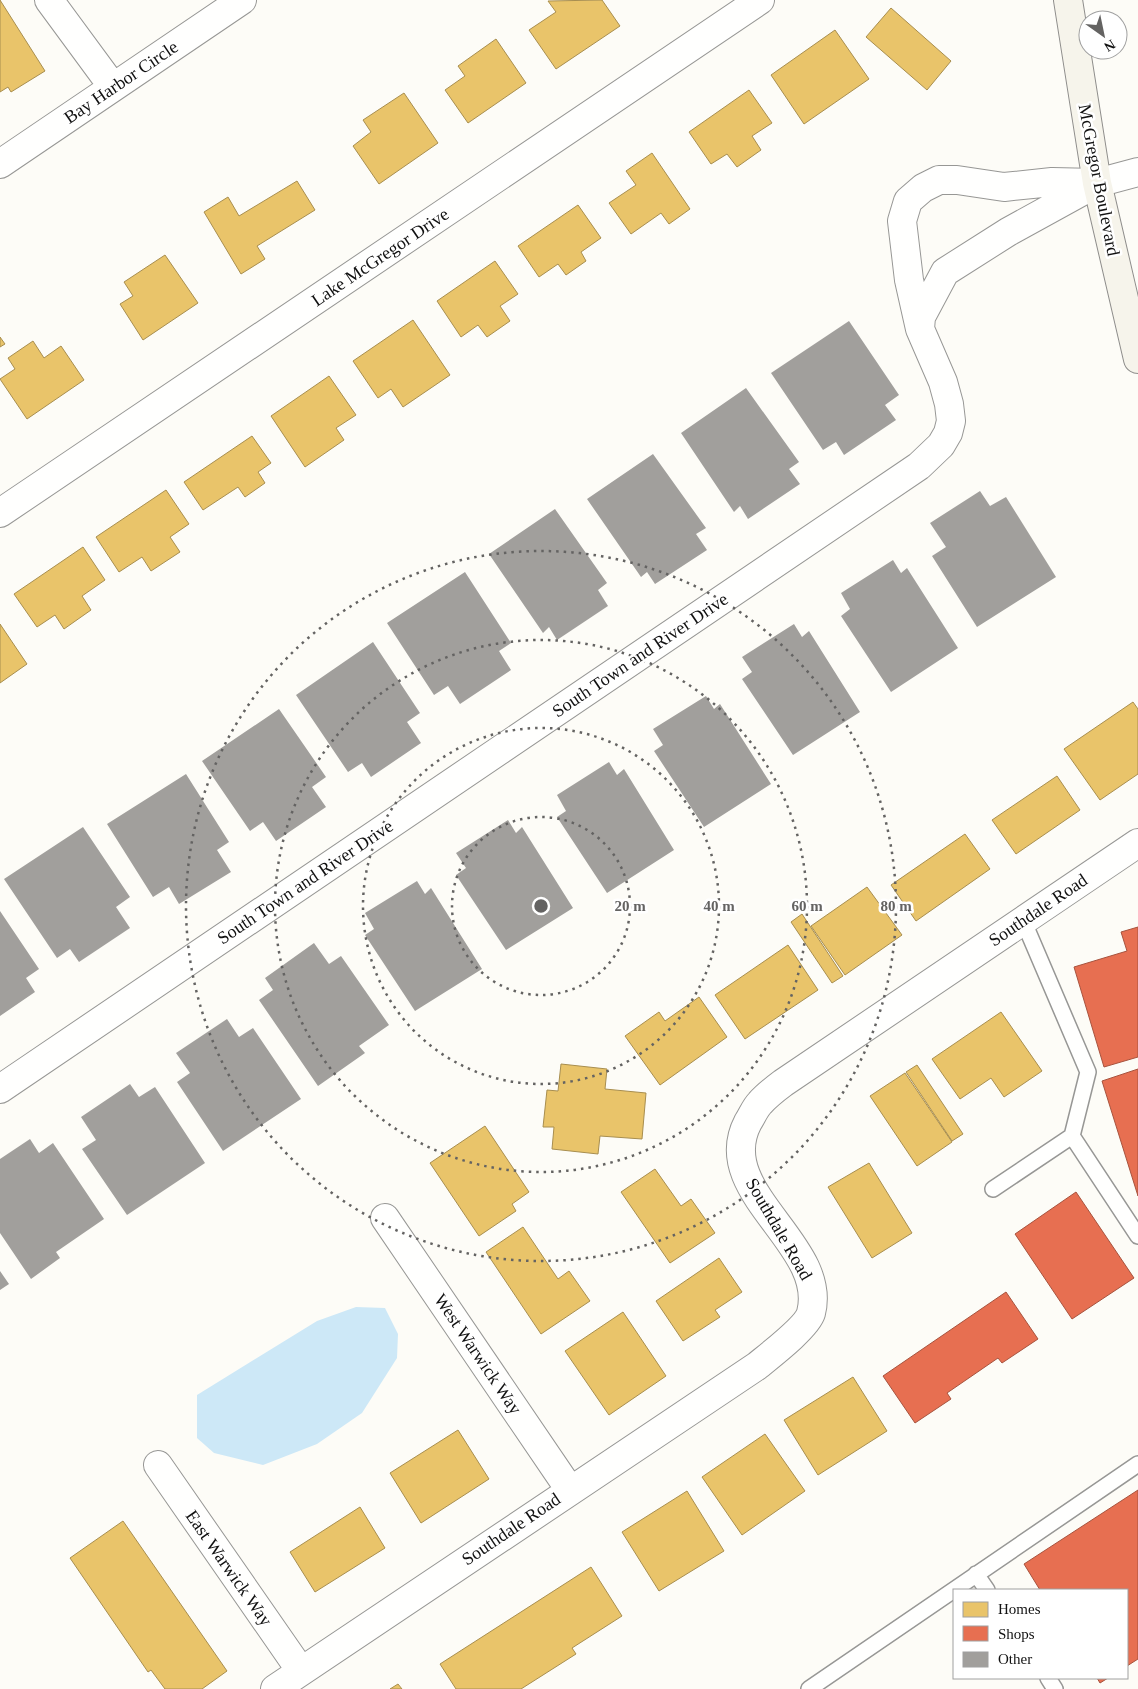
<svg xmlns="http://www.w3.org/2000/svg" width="1138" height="1689" font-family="Georgia,serif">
<rect width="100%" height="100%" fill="#fdfcf7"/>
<!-- water -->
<path fill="#cde8f7" d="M356,1307L385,1308L398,1334L397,1358L362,1413L317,1444L263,1465L214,1453L197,1438V1395L317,1321Z"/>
<!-- homes -->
<path fill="#e9c46a" stroke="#a88e4f" d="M0,0L45,71L11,92L8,87L0,92Z
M602,0L620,26L556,69L529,30L556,12L548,1Z
M891,8L951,61L927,90L866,37Z
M835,30L869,79L804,124L771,75Z
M496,39L526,83L468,123L445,90L465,76L458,66Z
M749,90L772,123L752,136L761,150L737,167L727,154L711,164L689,132Z
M404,93L438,143L379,184L353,146L371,132L363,120Z
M652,153L690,209L669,224L661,213L631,234L609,203L636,185L626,171Z
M297,181L315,210L257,246L265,259L241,274L204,212L228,197L239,216Z
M578,205L601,238L581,252L586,261L566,275L558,264L539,277L518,246Z
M165,255L198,303L143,340L120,304L133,296L124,282Z
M495,261L518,294L500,306L510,321L487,337L478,325L461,337L437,301Z
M413,320L450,375L403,407L391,389L378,398L353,361Z
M0,337L5,344L0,347Z
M33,341L44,358L61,346L84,380L27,419L0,379L15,369L8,358Z
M329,376L356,415L336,428L344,440L305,467L271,416Z
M252,436L271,463L258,472L265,483L245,497L238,487L203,510L184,482Z
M166,490L189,524L170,537L180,552L151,571L142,557L119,572L96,537Z
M83,547L105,580L82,596L91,610L64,629L55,615L37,627L14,594Z
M0,624L27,664L0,683Z
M1133,702L1138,709V774L1100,800L1064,749Z
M1057,776L1080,810L1016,854L992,820Z
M965,834L990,869L916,921L891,885Z
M867,887L902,935L845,975L811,926Z
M802,914L843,976L832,983L791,922Z
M788,945L818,990L745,1039L715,995Z
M699,997L727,1037L660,1085L625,1036L659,1012L665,1021Z
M1001,1012L1042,1071L1004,1097L991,1078L960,1099L932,1059Z
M561,1064L607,1069L605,1089L646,1093L642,1139L600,1136L598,1154L552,1149L554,1127H543L547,1090L558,1091Z
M917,1065L963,1134L952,1141L906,1072Z
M905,1073L952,1142L917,1166L870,1096Z
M485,1126L529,1192L512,1204L516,1211L479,1236L430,1163Z
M869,1163L912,1233L872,1258L828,1187Z
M655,1169L681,1206L691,1199L715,1233L670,1263L621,1192Z
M523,1227L558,1279L569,1271L590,1301L541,1334L486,1252Z
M719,1258L742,1292L715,1310L720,1317L683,1341L656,1301Z
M623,1312L666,1376L609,1415L565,1351Z
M853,1377L887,1431L818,1475L784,1420Z
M458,1430L489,1479L421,1523L390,1473Z
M765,1434L805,1491L742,1535L702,1477Z
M687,1491L724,1551L659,1591L622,1532Z
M360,1507L385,1548L315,1592L290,1552Z
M123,1521L227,1671L202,1689H165L151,1670L148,1672L70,1558Z
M591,1567L622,1616L572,1648L576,1654L521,1689H456L440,1664Z
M398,1684L402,1689H390Z"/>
<!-- shops -->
<path fill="#e76f51" stroke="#a7533e" d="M1138,927V1057L1104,1067L1074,967L1127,951L1121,932Z
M1138,1069V1196L1102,1081Z
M1076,1192L1134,1278L1072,1319L1015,1234Z
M1006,1292L1038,1339L1002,1363L998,1358L947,1393L951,1399L915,1423L883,1376Z
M1138,1490V1659L1127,1666V1590H1040L1024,1564Z
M1097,1678H1108L1100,1683Z"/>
<!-- building -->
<path fill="#a19f9c" d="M849,321L899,395L885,405L896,420L844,455L836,442L823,450L771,373Z
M746,388L799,462L789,469L800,484L748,519L740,506L734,512L681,433Z
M653,454L706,528L696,534L707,550L655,584L647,572L641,577L587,499Z
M980,491L990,506L1006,497L1056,577L977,627L932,556L946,547L930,523Z
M555,509L607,583L598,590L608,606L557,640L549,627L543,633L489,554Z
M893,560L901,573L907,568L958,648L891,692L841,616L850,609L841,593Z
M465,572L511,643L499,651L511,670L460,704L448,686L434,695L387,623Z
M794,624L802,637L809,631L860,712L793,755L742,679L752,672L742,657Z
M373,642L420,713L407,722L421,743L371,777L362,763L348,772L296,695Z
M706,696L714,709L720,704L771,784L704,827L654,751L663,745L653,729Z
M279,709L326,777L312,787L326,807L276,841L263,822L250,831L202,761Z
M609,762L617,775L624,769L674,850L607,893L557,817L566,811L557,795Z
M186,774L229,842L217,850L231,872L179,904L169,887L153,897L107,824Z
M508,820L516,833L522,827L573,908L506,950L456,875L466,868L456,853Z
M83,827L130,897L116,907L130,928L79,962L70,949L57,958L4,879Z
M417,881L425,894L431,888L482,969L415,1011L365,935L374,929L365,913Z
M0,911L39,969L26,978L35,992L0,1016Z
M314,943L329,964L341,956L389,1025L359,1046L365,1053L318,1086L259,1000L273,990L265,978Z
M227,1019L239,1037L253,1028L301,1099L223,1151L177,1082L190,1073L176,1053Z
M130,1084L139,1097L155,1087L205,1163L127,1215L82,1149L96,1140L81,1117Z
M30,1139L39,1153L53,1143L104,1219L56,1252L60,1258L31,1279L0,1233V1159Z
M0,1271L9,1284L0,1290Z"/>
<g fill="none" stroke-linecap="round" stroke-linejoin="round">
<!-- service casing -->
<g stroke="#979795" stroke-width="18">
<path id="service" d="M1023,920L1088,1072L1072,1136L1138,1236
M993,1189L1072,1136
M976,1574L987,1590
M1048,1678L1055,1689
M809,1689L1138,1464"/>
</g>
<!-- minor casing -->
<g stroke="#979795" stroke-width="30">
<path id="minor" d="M49,0L113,87
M0,164L242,0
M920,329L909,280L902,221L908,201L923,188L939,180H957L1004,187L1052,182L1097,183
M0,513L760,0
M0,1089L919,466L941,445L948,433L951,421L949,404L943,382L920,329L921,317L945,272L1008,232L1097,183L1138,172
M385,1218L570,1490
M158,1465L301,1671
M275,1689L757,1366C769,1356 807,1327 811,1313C829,1244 711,1192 748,1122C752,1116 755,1108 760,1103C767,1095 775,1089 783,1083L1138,843"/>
</g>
<!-- secondary casing -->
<g stroke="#8e8d8b" stroke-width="30">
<path id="secondary" d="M1068,0L1097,183L1138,359"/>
</g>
<!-- service -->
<use href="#service" stroke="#fffffe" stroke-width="15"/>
<!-- minor -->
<use href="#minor" stroke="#fffffe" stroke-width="28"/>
<!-- secondary -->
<use href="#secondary" stroke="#f6f4eb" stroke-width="28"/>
</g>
<!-- distance rings -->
<g fill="none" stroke="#646362" stroke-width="2.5" stroke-dasharray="2.5 5">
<circle cx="541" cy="906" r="89"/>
<circle cx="541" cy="906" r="178"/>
<circle cx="541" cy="906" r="266"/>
<circle cx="541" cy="906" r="355"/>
</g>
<g text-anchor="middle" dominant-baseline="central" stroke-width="5" stroke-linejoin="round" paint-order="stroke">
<!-- street labels -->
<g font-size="18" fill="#111" stroke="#fff">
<text transform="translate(121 82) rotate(-34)">Bay Harbor Circle</text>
<text transform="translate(1099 180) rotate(79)">McGregor Boulevard</text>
<text transform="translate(380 257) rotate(-34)">Lake McGregor Drive</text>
<text transform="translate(640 655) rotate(-34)">South Town and River Drive</text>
<text transform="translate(305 882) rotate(-34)">South Town and River Drive</text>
<text transform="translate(1038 910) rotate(-34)">Southdale Road</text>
<text transform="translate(779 1229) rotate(60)">Southdale Road</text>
<text transform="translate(478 1354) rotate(56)">West Warwick Way</text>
<text transform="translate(511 1529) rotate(-34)">Southdale Road</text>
<text transform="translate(229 1568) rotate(55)">East Warwick Way</text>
</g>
</g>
<circle cx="541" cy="906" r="8" fill="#646362" stroke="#fff" stroke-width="2.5"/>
<g font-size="15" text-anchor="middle" font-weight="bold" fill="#646362" stroke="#fff" stroke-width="5" stroke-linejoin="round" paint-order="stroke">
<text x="630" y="911">20 m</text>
<text x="719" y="911">40 m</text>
<text x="807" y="911">60 m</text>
<text x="896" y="911">80 m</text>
</g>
<!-- legend -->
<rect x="953" y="1589" width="175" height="90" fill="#ffffff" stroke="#a0a0a0"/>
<rect x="963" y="1602" width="25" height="15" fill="#e9c46a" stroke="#a0a0a0"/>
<text x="998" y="1614" font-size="15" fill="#111111">Homes</text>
<rect x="963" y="1626" width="25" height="15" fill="#e76f51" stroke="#a0a0a0"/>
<text x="998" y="1639" font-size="15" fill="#111111">Shops</text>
<rect x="963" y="1652" width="25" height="15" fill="#a19f9c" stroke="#a0a0a0"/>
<text x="998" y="1664" font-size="15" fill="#111111">Other</text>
<!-- north arrow -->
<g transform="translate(1103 35) rotate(147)"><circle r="24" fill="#ffffff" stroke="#a0a0a0"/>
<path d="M0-4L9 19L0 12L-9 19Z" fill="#646362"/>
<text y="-8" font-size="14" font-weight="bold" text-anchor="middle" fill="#111111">N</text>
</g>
</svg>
